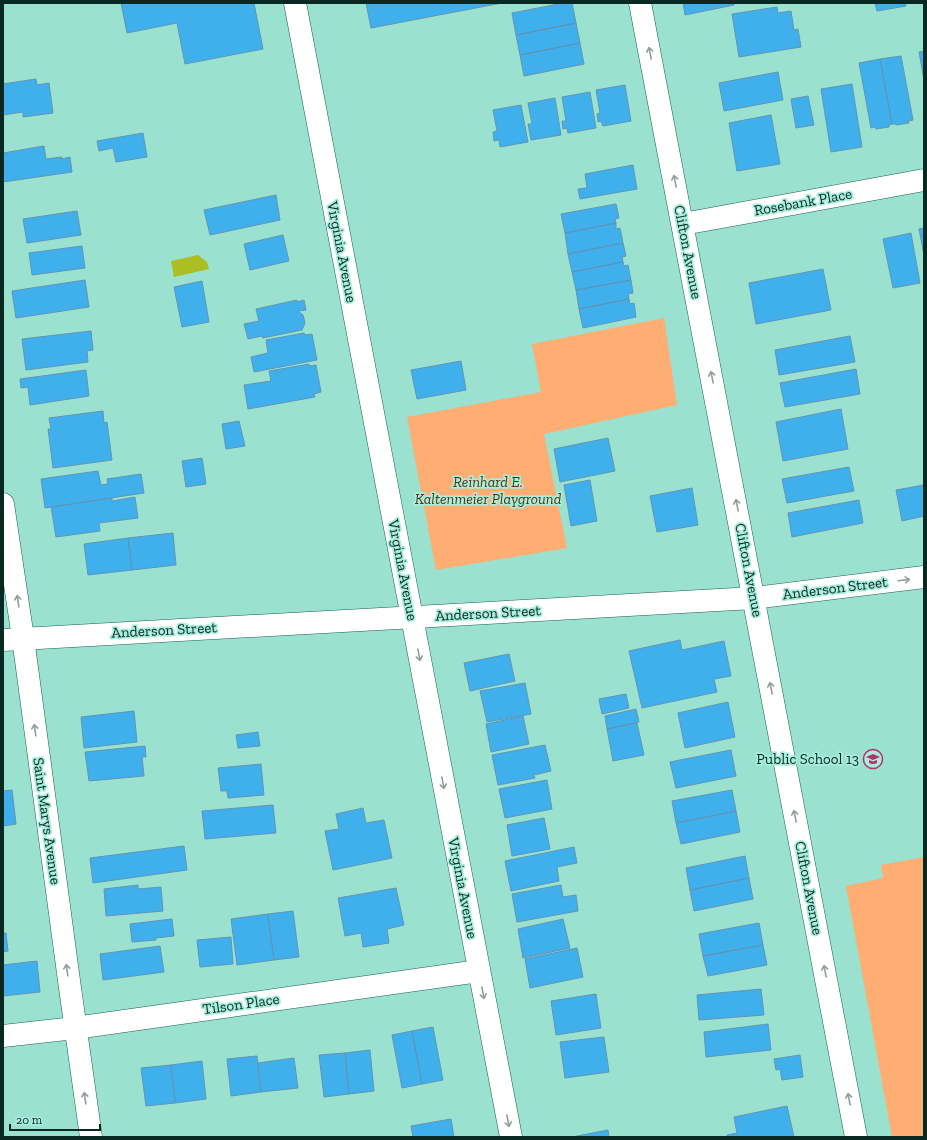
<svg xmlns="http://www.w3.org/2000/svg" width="927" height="1140" font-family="'Zilla Slab',serif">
<rect width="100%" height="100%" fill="#9ae1cf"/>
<!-- green -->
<path fill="#ffae73" d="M664,318L677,405L544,434L567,548L436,570L407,417L541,392L532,344Z
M924,857V1137H892L846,886L883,878L881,865Z"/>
<!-- water -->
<path fill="#acbe23" d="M198,255L207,262L209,269L174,277L171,261Z"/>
<!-- building -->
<path fill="#40b0ed" stroke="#6095b6" d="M121,3H254L263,49L185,64L177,23L127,33Z
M366,3H502L371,28Z
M564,3H572L576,23L516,35L512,13Z
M683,3H734V5L685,15Z
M875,3H906V6L877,11Z
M777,7L778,13L791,11L794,30L798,29L801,47L739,57L732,14Z
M576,23L580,43L520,55L516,35Z
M580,43L584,64L524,76L520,55Z
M924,51V80L919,52Z
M901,56L913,120L908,121L909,123L896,125L895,124H892L880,59Z
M880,59L892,124L889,125V127L876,129L875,127L871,128L859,63Z
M778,72L783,100L724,111L719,83Z
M36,79L37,85L49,83L53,113L23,117V112L3,115V84Z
M852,84L862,147L831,152L821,89Z
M625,85L631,121L603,126L601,121L598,122L597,114L600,113L596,90Z
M590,92L596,128L568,133L567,128L563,129L562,121H566L562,97Z
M808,96L814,125L796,128L791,99Z
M555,98L561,135L531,140L528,124H532L528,103Z
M521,105L528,142L500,147L499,140L494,141L493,132L497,131L493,110Z
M771,115L780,164L737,171L729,123Z
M143,133L147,157L116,162L113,148L99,151L97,141Z
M44,146L46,159L62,157L61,159L70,157L72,172L3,182V153Z
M633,165L637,189L580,199L578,189L587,188L585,174Z
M276,195L280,220L210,235L204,210Z
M616,204L619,218L615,219L616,223L565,233L561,214Z
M77,211L81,235L27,243L23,219Z
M616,223V229L620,228L623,243L568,254L565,233Z
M924,228V255L919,229Z
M911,233L920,283L893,288L883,239Z
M283,235L289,261L250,270L244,244Z
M623,243L626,256L622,257L623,262L572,272L568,254Z
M82,246L85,268L32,275L29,253Z
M623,262L624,266L628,265L631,280L576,290L572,272Z
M823,269L831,310L756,324L749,283Z
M85,280L89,307L16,318L12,291Z
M631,280L633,293L628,294L629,299L579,309L576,290Z
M202,281L209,322L182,327L174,287Z
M629,299L630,304L634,303L636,317L583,328L579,309Z
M297,300V302L304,300L306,310L298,311L303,315L305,323L302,330L263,338L262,336L248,339L244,324L259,321L256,309Z
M91,331L93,350L87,351L88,362L26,370L22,339Z
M304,333L305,335L312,334L317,360L254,372L251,357L268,353L266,340Z
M850,336L855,362L779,375L775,350Z
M461,361L466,390L417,399L411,370Z
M309,364V366L316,365L321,392L314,394L315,397L248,409L244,385L271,381L269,371Z
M856,369L860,394L785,407L780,383Z
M86,370L89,396L30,405L28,387L21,388L20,379Z
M841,409L848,449L783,461L776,422Z
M103,411L104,423L107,422L112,460L53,468L48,429H51L49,418Z
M239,421L245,446L226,449L222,424Z
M608,438L615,471L560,482L554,449Z
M202,458L206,484L186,487L182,461Z
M849,467L854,491L787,503L782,479Z
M98,471L101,485L108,484L107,479L141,474L144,493L45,508L41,479Z
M590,480L597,521L571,526L564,485Z
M924,485V516L902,521L896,490Z
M692,488L698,525L657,532L650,496Z
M135,497L138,518L99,523L100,531L56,537L51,507L112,498V501Z
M859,500L863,523L792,537L788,513Z
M173,533L176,565L132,570L128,538Z
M128,538L132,570L88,575L84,544Z
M680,640L682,650L724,641L731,676L714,679L717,692L642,708L629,651Z
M509,654L515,681L470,691L464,663Z
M525,683L531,714L487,722L480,691Z
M626,694L629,708L602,714L599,699Z
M728,702L735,737L685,748L678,713Z
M636,709L639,722L607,729L605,716Z
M134,711L137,742L84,748L81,717Z
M523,716L529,744L491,752L486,724Z
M637,723L644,755L613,761L607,729Z
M258,732L260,746L238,748L236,735Z
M545,745L551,771L534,775L535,778L498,785L492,755Z
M145,746L146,757H142L144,776L89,781L85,752Z
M731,750L736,776L676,788L670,762Z
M261,764L264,795L228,798L227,791H221L218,768Z
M547,780L552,809L505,818L499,789Z
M12,790L16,824L3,826V791Z
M732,790L736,811L676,823L672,801Z
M273,805L276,833L205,839L202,811Z
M363,808L366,823L384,820L392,858L333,870L325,831L339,829L336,814Z
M736,811L740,832L681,844L676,823Z
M544,818L550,849L512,856L507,825Z
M184,846L187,870L93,883L90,858Z
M574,847L577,863L557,867L559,881L511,891L505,861Z
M745,856L749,878L690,890L686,868Z
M749,878L753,899L694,911L690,890Z
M138,885V889L161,887L163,911L106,916L104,889Z
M561,885L563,897L576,895L578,911L517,922L512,894Z
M396,888L404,925L387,929L389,943L363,947L361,933L345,936L338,898Z
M293,911L299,957L274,960L268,914Z
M268,914L274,960L237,965L231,919Z
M172,919L174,936L156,938V940L132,942L130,924Z
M563,919L570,948L523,958L518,929Z
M759,923L763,945L703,956L699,934Z
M3,933H6L8,951L3,952Z
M231,937L233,964L200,967L197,940Z
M763,945L767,965L708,976L703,956Z
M160,946L164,972L103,980L100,954Z
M577,948L583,977L530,988L525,959Z
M37,961L40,992L3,996V965Z
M761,989L764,1015L699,1020L697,995Z
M596,994L601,1028L556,1035L551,1001Z
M768,1024L771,1050L706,1057L704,1032Z
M433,1027L443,1080L422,1084L412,1031Z
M412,1031L422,1084L402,1088L392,1035Z
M604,1037L609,1072L565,1078L560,1042Z
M370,1050L374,1091L349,1094L345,1053Z
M345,1053L349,1094L324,1097L319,1055Z
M800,1055L803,1077L782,1080L780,1069L776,1070L774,1059Z
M257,1056L261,1092L231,1096L227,1059Z
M294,1058L298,1088L261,1092L258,1063Z
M202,1061L206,1099L175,1103L171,1065Z
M171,1065L175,1103L146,1106L141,1068Z
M787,1106L794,1137H727V1135L737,1133L734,1117Z
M451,1119L454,1137H413L411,1126Z
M608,1130L609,1137H572Z"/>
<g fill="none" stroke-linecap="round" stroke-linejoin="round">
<!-- minor casing -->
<g stroke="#176254" stroke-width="23">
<path id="minor" d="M295,3L511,1137
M640,3L856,1137
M683,224L924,180
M3,504L23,638L70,988L91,1137
M3,640L754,598L924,577
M3,1036L75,1028L479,971"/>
</g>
<!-- minor -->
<use href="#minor" stroke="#fff" stroke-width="22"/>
</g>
<!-- one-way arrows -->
<defs><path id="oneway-shaft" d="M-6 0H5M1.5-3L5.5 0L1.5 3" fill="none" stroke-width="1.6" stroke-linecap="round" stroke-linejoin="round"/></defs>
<g stroke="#919e9c">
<use href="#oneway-shaft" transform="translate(650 53) rotate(-101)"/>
<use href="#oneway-shaft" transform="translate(675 181) rotate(-101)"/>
<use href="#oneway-shaft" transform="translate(712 377) rotate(-101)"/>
<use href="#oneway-shaft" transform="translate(737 505) rotate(-101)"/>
<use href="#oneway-shaft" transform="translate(904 580) rotate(-7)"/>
<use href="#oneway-shaft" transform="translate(18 601) rotate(-99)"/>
<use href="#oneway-shaft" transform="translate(419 655) rotate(79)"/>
<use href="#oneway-shaft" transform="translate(771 688) rotate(-101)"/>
<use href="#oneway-shaft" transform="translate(35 730) rotate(-98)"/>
<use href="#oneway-shaft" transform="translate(443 783) rotate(79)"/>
<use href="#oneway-shaft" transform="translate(795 816) rotate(-101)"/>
<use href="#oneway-shaft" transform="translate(67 970) rotate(-98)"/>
<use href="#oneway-shaft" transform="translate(825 971) rotate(-101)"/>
<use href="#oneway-shaft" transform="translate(483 993) rotate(79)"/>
<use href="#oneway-shaft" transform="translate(85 1098) rotate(-98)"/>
<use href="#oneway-shaft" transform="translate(849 1099) rotate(-101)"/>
<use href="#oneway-shaft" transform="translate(508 1121) rotate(79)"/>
</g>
<!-- icons -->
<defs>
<g id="school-ring" transform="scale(1)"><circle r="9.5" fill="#a7eedc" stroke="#b62e6e" stroke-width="1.5"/><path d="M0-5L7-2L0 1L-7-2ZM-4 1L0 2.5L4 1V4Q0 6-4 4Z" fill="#b62e6e"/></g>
</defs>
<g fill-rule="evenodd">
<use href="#school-ring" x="873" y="759"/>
</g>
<g text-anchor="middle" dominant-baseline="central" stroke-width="3.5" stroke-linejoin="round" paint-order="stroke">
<!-- street labels -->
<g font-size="15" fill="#0a2822" stroke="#a7eedc">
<text transform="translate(803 202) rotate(-10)">Rosebank Place</text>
<text transform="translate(342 252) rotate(79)">Virginia Avenue</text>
<text transform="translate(688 252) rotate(79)">Clifton Avenue</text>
<text transform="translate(403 570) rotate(79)">Virginia Avenue</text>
<text transform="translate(749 570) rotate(79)">Clifton Avenue</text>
<text transform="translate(835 588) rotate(-7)">Anderson Street</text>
<text transform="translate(488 613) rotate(-3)">Anderson Street</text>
<text transform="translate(164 630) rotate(-3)">Anderson Street</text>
<text transform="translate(47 821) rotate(82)">Saint Marys Avenue</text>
<text transform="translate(463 888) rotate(79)">Virginia Avenue</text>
<text transform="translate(809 888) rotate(79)">Clifton Avenue</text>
<text transform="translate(241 1004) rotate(-8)">Tilson Place</text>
</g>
<!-- park labels -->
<g font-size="15" font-style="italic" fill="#592f09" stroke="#a7eedc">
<text x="488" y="482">Reinhard E.<tspan x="488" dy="17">Kaltenmeier Playground</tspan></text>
</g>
<!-- poi labels -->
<g font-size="15" fill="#0a2822" stroke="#a7eedc" text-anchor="end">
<text x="859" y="759">Public School 13</text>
</g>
</g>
<!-- border -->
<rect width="927" height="1140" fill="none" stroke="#0a2822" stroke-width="8"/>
<!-- scale -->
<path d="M10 1124v6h90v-6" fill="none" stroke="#0a2822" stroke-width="2"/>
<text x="16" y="1124" font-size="12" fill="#0a2822" stroke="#a7eedc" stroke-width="3" paint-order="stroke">20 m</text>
</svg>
